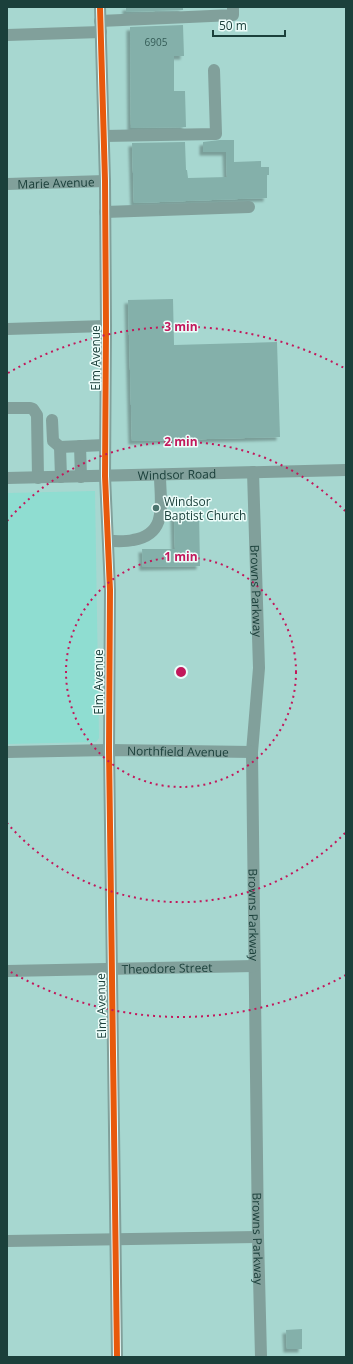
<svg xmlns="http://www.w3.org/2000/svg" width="353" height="1364" font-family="'Open Sans',sans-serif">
<defs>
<filter id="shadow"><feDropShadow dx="-3.5" dy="3.5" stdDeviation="1" flood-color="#0004"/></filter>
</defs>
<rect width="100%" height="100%" fill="#a7d7d0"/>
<!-- built -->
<path fill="#8fddd1" d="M95,491L99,738L96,742L7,744V493Z"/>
<!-- building -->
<path fill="#84b0aa" filter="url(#shadow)" d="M126,7H183V10L126,12Z
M183,25L184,56H174V91H185L186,127L131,128L130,27Z
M220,140H234V162L261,161V167H269V175H267V198L134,203L132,143L185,142L186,170H187L188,178L227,177L226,152H203V142Z
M173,299L174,345L277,342L280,437L132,441L128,300Z
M174,513H199L200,566L143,567L142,549H175Z
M302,1329V1349H287L286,1330Z"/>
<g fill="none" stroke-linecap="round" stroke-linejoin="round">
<!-- minor -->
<g stroke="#81a09b" stroke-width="12">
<path d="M100,7L105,181L106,326L105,476L110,590L109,750L117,1357"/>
<path d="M100,21L233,15V7"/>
<path d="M7,35L101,32"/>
<path d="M104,136L216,134L214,70"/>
<path id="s1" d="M7,184L105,181"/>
<path d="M105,212L249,207"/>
<path d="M7,329L106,326"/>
<path d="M7,408H30L33,409L37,415L38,478"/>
<path d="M52,420L53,441L60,447"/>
<path d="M80,446L81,477"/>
<path id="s2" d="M253,472L259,668L252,752L258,1237L261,1357"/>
<path d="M61,477L60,447L105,445"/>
<path id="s3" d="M7,478L346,470"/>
<path d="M108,541C116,541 125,542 133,540C169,534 160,502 160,475"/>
<path id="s4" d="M7,752L109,750L252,752"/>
<path id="s5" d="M7,971L254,966"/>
<path d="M7,1241L258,1237"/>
</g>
<!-- cycleway casing -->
<g stroke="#edfdfa" stroke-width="8">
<path id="cycleway" d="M100,7L105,181L106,326L105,476L110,590L109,750L117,1357"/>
</g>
<!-- cycleway -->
<use href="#cycleway" stroke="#e8590c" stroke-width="6"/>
</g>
<!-- distance rings -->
<g fill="none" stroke="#c2185b" stroke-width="2" stroke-dasharray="2 4">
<circle cx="181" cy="672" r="115"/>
<path d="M345 833A230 230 0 0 1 7 823M7 521A230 230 0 0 1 345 511"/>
<path d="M346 975A345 345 0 0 1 9 971M8 373A345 345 0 0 1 346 369"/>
</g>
<!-- markers -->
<circle fill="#4c756f" stroke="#edfdfa" stroke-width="1.5" cx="156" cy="508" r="4"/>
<g text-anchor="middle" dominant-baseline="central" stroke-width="3" stroke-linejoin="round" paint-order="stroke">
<!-- number labels -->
<g font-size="10" fill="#355c57">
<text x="156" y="42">6905</text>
</g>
<!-- street labels -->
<g font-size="12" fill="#1b403b" stroke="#edfdfa">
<text stroke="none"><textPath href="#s1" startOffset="49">Marie Avenue</textPath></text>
<text transform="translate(95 358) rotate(-90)">Elm Avenue</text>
<text stroke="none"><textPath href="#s3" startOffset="170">Windsor Road</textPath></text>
<text stroke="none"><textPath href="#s2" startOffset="119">Browns Parkway</textPath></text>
<text transform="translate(98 682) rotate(-90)">Elm Avenue</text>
<text stroke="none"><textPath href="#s4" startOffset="171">Northfield Avenue</textPath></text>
<text stroke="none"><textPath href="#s2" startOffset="443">Browns Parkway</textPath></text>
<text stroke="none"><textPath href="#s5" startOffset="160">Theodore Street</textPath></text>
<text transform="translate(101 1006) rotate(-91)">Elm Avenue</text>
<text stroke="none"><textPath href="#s2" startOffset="767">Browns Parkway</textPath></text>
</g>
<!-- poi labels -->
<g font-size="12" fill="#1b403b" stroke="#edfdfa" text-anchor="start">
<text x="164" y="501">Windsor<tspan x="164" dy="14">Baptist Church</tspan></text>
</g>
</g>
<circle cx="181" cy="672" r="6" fill="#c2185b" stroke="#edfdfa" stroke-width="2"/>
<g font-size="12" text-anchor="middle" font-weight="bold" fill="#c2185b" stroke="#edfdfa" stroke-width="3" stroke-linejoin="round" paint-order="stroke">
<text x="181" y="331">3 min</text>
<text x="181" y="446">2 min</text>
<text x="181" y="561">1 min</text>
</g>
<!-- border -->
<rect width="353" height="1364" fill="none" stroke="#1b403b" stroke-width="16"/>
<!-- scale -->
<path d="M213 30v6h72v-6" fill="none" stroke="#1b403b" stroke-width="2"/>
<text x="219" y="30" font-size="12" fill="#1b403b" stroke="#edfdfa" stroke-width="3" paint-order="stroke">50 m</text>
</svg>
